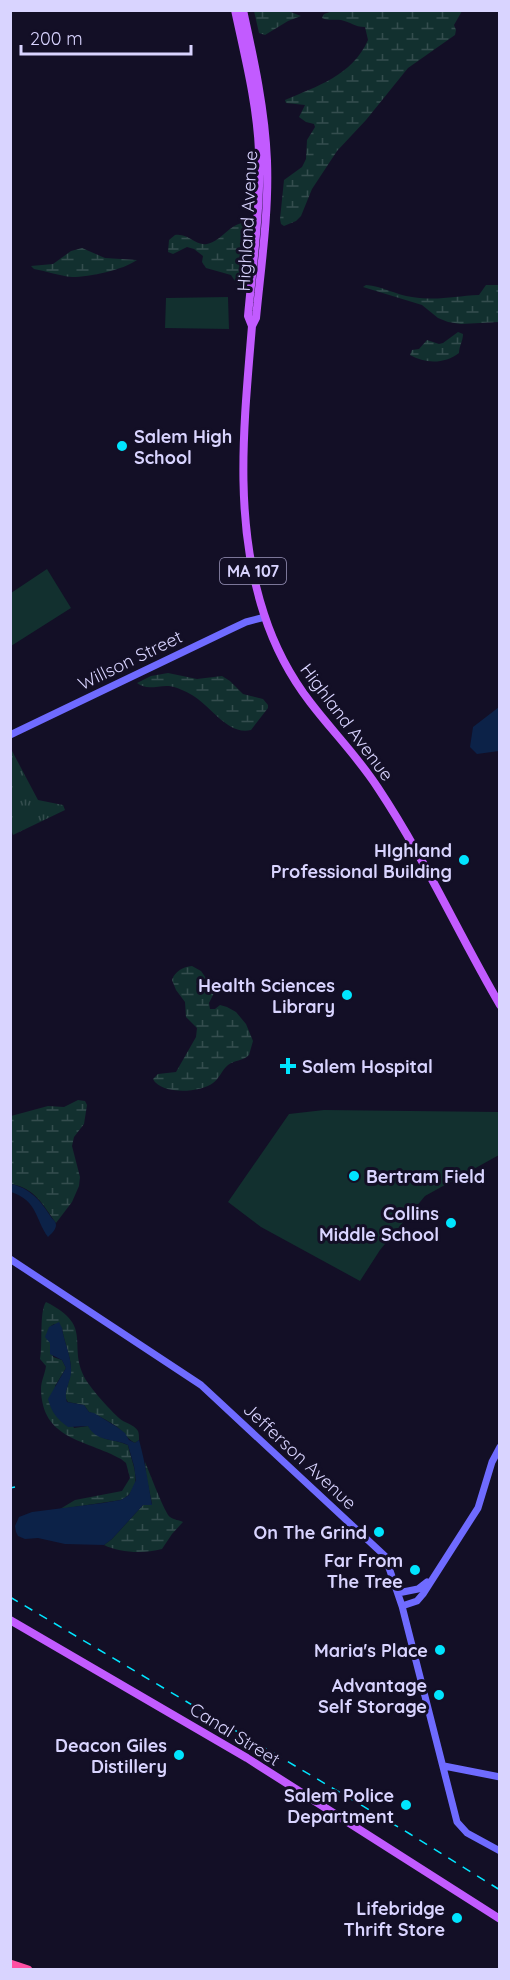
<svg xmlns="http://www.w3.org/2000/svg" width="510" height="1980" font-family="Quicksand,sans-serif">
<defs>
<pattern id="grass-tufts" width="24" height="20" patternUnits="userSpaceOnUse" patternTransform="scale(1.5)"><rect width="24" height="20" fill="#12302f"/><path d="M3 7l-1-3M5 7V3M7 7l1-3M15 17l-1-3M17 17v-4M19 17l1-3" fill="none" stroke="#344d4e"/></pattern>
<pattern id="wetland-marsh" width="20" height="14" patternUnits="userSpaceOnUse" patternTransform="scale(1.5)"><rect width="20" height="14" fill="#12302f"/><path d="M1 5h8M5 5V1M11 12h8M15 12V8" fill="none" stroke="#344d4e"/></pattern>
</defs>
<rect width="100%" height="100%" fill="#130f26"/>
<!-- grass -->
<path fill="url(#grass-tufts)" d="M11,749L38,800L63,805L65,810L13,835L10,827Z"/>
<!-- wetland -->
<path fill="url(#wetland-marsh)" d="M254,11H288L301,16L288,21L265,35L259,33Z
M333,11H462L454,25L456,30L455,35L408,68L366,120L337,151L312,189L301,216L296,221L284,226L281,224L280,219L284,180L302,167L306,159L307,140L315,127L314,124L306,122L299,117L305,105L286,103L285,100C317,86 352,76 368,40L365,27C354,27 351,22 341,20C334,19 329,21 322,18L324,14Z
M244,223L250,226L246,275L242,285L237,284L231,275L206,268L202,262L203,256L194,249L187,247L173,254L168,252L169,240L175,235C189,233 195,246 207,244C222,241 229,224 244,223Z
M82,248L105,258L137,260C123,270 90,277 72,277C59,276 47,271 34,269L31,266L53,264L71,251Z
M366,285C382,286 396,295 412,297C438,301 455,296 479,295L486,285H499V322L461,324L448,322L438,318L422,305L363,287Z
M458,332L463,334C463,341 459,346 459,353C445,364 425,364 410,355L412,350L419,349L427,340L439,344L443,343Z
M168,673L197,679L222,676L230,681L243,694L263,699L268,705V708L251,730C228,736 210,705 192,695C185,691 177,687 169,686C158,685 147,691 137,683L151,676Z
M192,966L201,971L215,991L209,1003L210,1009H215L220,1005L227,1007L236,1012L246,1024L253,1041L249,1055C243,1061 234,1060 228,1065C222,1070 219,1079 213,1083C200,1093 161,1095 153,1079L158,1074L176,1072L196,1037L197,1028L186,1017L185,1002L176,990L172,980C175,971 183,967 192,966Z
M78,1100L85,1101L87,1105L84,1124L74,1137L72,1146L80,1177L79,1186L72,1202L56,1223C43,1205 35,1188 11,1184V1116L48,1106L64,1107Z
M46,1302C97,1327 64,1347 88,1383C94,1392 111,1411 119,1418C124,1423 134,1424 138,1431C139,1433 139,1438 139,1440L135,1443C127,1439 123,1431 116,1426C110,1422 94,1413 89,1412L84,1405L68,1402L65,1397C66,1387 71,1378 71,1367C70,1354 64,1342 62,1328L54,1324L51,1326L50,1342L53,1357L62,1360L66,1368L55,1386L74,1428L88,1426C103,1443 108,1437 128,1445C132,1465 146,1487 121,1500L60,1509L75,1500L122,1491L130,1478L126,1463L121,1459C85,1439 42,1440 41,1389C41,1381 45,1374 46,1366L40,1359C43,1344 39,1312 46,1302Z
M145,1462C149,1471 165,1514 170,1517C174,1520 179,1520 183,1522L172,1534L162,1549C144,1554 120,1553 104,1545L112,1539L143,1505L152,1504L146,1475Z"/>
<!-- pitch -->
<path fill="#12302f" d="M228,297L229,329L165,328L166,298Z
M47,569L71,608L11,646V593Z
M324,1110L499,1112V1155L425,1196L380,1250L360,1281L261,1227L228,1202L289,1114Z"/>
<!-- water -->
<path fill="#0c2248" d="M499,707V751L477,754L470,747L473,727Z
M11,1184C30,1188 41,1201 51,1217C53,1220 56,1221 56,1225C56,1230 51,1234 48,1237C35,1219 38,1201 11,1192Z
M59,1322L62,1328C64,1343 72,1357 71,1373C70,1383 63,1392 67,1402L84,1405L89,1412L94,1413L117,1427L125,1433L129,1440L135,1443L139,1440C145,1461 148,1483 152,1505H143L112,1539L104,1545L65,1544L38,1538L25,1539L18,1536L16,1532L15,1526L19,1517L32,1512L103,1503L121,1500L129,1495L136,1480L134,1466L128,1445C113,1438 96,1442 88,1426L68,1427C57,1419 52,1413 48,1399L66,1368L62,1360L50,1354V1343L45,1337L49,1327Z"/>
<g fill="none" stroke-linecap="round" stroke-linejoin="round">
<!-- secondary -->
<path stroke="#6f6bff" stroke-width="7" d="M10,735L229,630L246,622L265,617
M10,1259L201,1385L385,1556L402,1606L457,1822L467,1833L500,1851
M398,1593L418,1589L427,1582
M402,1606L417,1601L423,1594L478,1508L492,1462L500,1447
M444,1766L500,1777"/>
<!-- primary -->
<path stroke="#c25bff" stroke-width="8" d="M235,10C245,57 257,103 259,151C261,206 253,261 248,316L252,326C244,423 233,520 264,614C274,645 290,676 310,702C332,731 358,757 378,788C424,857 458,933 500,1005
M243,10C254,60 265,110 267,161C269,213 261,266 256,318L252,326
M10,1620L247,1758L500,1919"/>
<!-- highway -->
<path stroke="#ff4fa3" stroke-width="9" d="M10,1964L28,1970"/>
<!-- rail -->
<path stroke="#00e5ff" stroke-width="1.5" stroke-dasharray="9 8" stroke-linecap="butt" d="M10,1488L15,1487
M10,1597L410,1834L500,1890"/>
</g>
<!-- markers -->
<g fill="#00e5ff" stroke="#130f26" stroke-width="2">
<circle cx="122" cy="446" r="6"/>
<circle cx="464" cy="860" r="6"/>
<circle cx="347" cy="995" r="6"/>
<path d="M285 1057h6v6h6v6h-6v6h-6v-6h-6v-6h6z"/>
<circle cx="354" cy="1176" r="6"/>
<circle cx="451" cy="1223" r="6"/>
<circle cx="379" cy="1532" r="6"/>
<circle cx="415" cy="1570" r="6"/>
<circle cx="440" cy="1650" r="6"/>
<circle cx="439" cy="1695" r="6"/>
<circle cx="179" cy="1755" r="6"/>
<circle cx="406" cy="1805" r="6"/>
<circle cx="457" cy="1918" r="6"/>
</g>
<g text-anchor="middle" dominant-baseline="central" stroke-width="6" stroke-linejoin="round" paint-order="stroke">
<!-- shield labels -->
<rect fill="#130f26" stroke="#9e99be" stroke-width="1.5" x="220" y="558" width="66" height="26" rx="4.5"/>
<g font-size="16" font-weight="bold" fill="#d9d4ff">
<text x="253" y="571">MA 107</text>
</g>
<!-- street labels -->
<g font-size="18" fill="#d9d4ff" stroke="#130f26">
<text transform="translate(247 221) rotate(-87)">Highland Avenue</text>
<text transform="translate(130 660) rotate(-26)">Willson Street</text>
<text transform="translate(347 722) rotate(53)">Highland Avenue</text>
<text transform="translate(300 1456) rotate(43)">Jefferson Avenue</text>
<text transform="translate(235 1734) rotate(32)">Canal Street</text>
</g>
<!-- poi labels -->
<g font-size="18" font-weight="bold" fill="#d9d4ff" stroke="#130f26" text-anchor="end">
<text x="134" y="436" text-anchor="start">Salem High<tspan x="134" dy="21">School</tspan></text>
<text x="452" y="850">HIghland<tspan x="452" dy="21">Professional Building</tspan></text>
<text x="335" y="985">Health Sciences<tspan x="335" dy="21">Library</tspan></text>
<text x="302" y="1066" text-anchor="start">Salem Hospital</text>
<text x="366" y="1176" text-anchor="start">Bertram Field</text>
<text x="439" y="1213">Collins<tspan x="439" dy="21">Middle School</tspan></text>
<text x="367" y="1532">On The Grind</text>
<text x="403" y="1560">Far From<tspan x="403" dy="21">The Tree</tspan></text>
<text x="428" y="1650">Maria's Place</text>
<text x="427" y="1685">Advantage<tspan x="427" dy="21">Self Storage</tspan></text>
<text x="167" y="1745">Deacon Giles<tspan x="167" dy="21">Distillery</tspan></text>
<text x="394" y="1795">Salem Police<tspan x="394" dy="21">Department</tspan></text>
<text x="445" y="1908">Lifebridge<tspan x="445" dy="21">Thrift Store</tspan></text>
</g>
</g>
<!-- border -->
<rect width="510" height="1980" fill="none" stroke="#d9d4ff" stroke-width="24"/>
<!-- scale -->
<path d="M21 45v9h170v-9" fill="none" stroke="#d9d4ff" stroke-width="3"/>
<text x="30" y="45" font-size="18" fill="#d9d4ff" stroke="#130f26" stroke-width="4.5" paint-order="stroke">200 m</text>
</svg>
